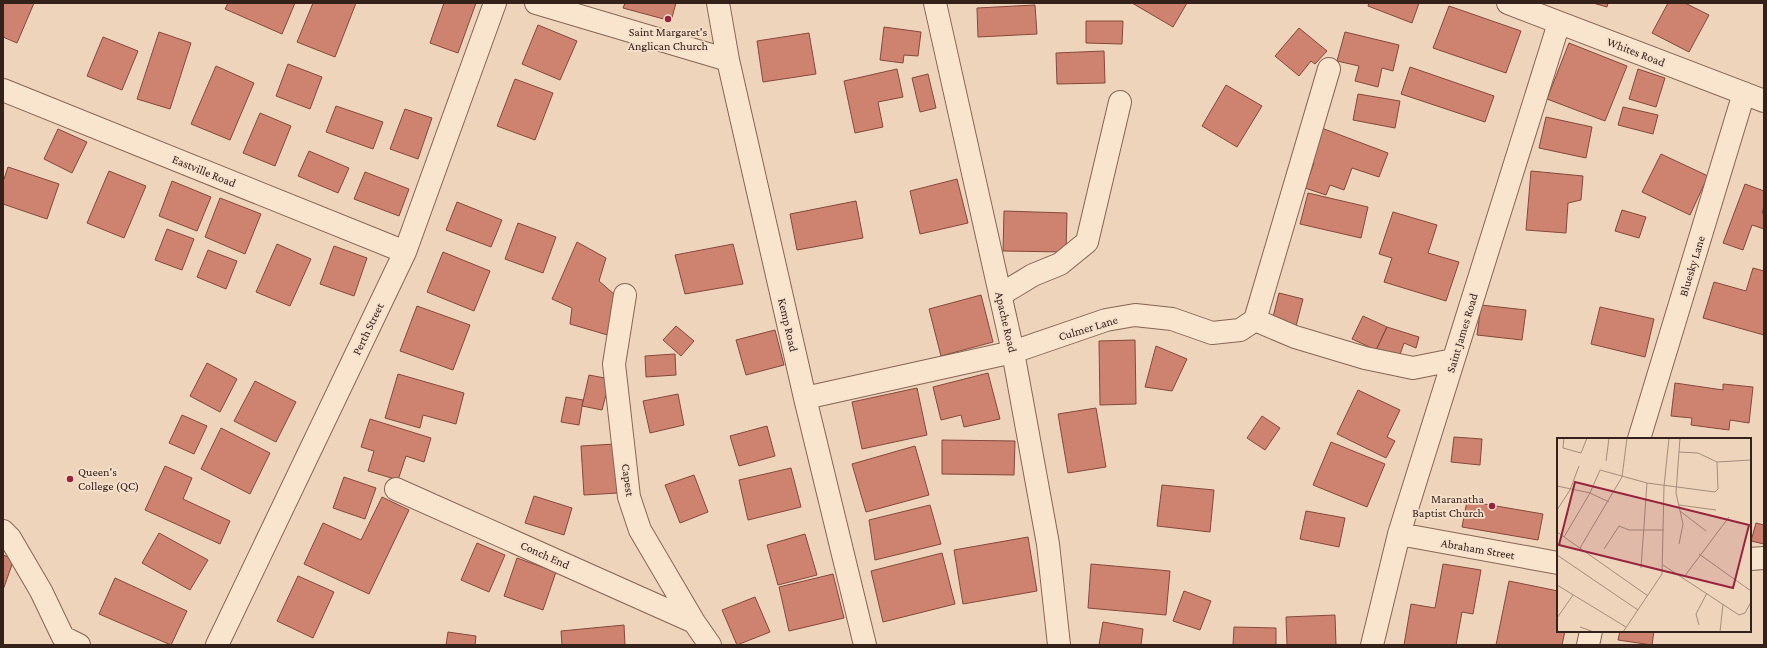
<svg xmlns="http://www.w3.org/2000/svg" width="1767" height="648" font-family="'Crimson Pro',serif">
<rect width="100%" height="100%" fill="#eed4bb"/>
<!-- building -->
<path fill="#ce8370" stroke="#85483a" d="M3,3H34L17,43L3,37Z
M228,3H295L282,34L225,9Z
M313,3H356L335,57L297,42Z
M444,3H476L458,53L430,43Z
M625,3H676L671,21L623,8Z
M1132,3H1187L1173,27Z
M1369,3H1419L1412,23L1368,6Z
M1593,3H1608L1607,7Z
M1668,3H1685L1709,15L1689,52L1652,33Z
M1035,5L1037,34L978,37L977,8Z
M1449,6L1521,31L1506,73L1433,48Z
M1086,21H1123L1122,44L1086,43Z
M538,25L577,41L560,80L522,64Z
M884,27L921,32L918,56L904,55L903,63L880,60Z
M1299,28L1327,51L1315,64L1311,61L1299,76L1275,56Z
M159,32L191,43L170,109L137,99Z
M1345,32L1399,45L1393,71L1382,68L1378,87L1355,81L1359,66L1337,61Z
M809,33L816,74L763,82L757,41Z
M103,37L138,51L122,90L87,76Z
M1569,43L1627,66L1605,121L1547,99Z
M1104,51L1105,83L1057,84L1056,53Z
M288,64L322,77L310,109L276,96Z
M216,66L254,83L230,140L191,124Z
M1410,67L1494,96L1485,122L1401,94Z
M897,69L903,97L878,102L883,127L855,133L844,81Z
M1638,69L1665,78L1656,107L1629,99Z
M928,74L936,108L920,112L912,78Z
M515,79L553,93L535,140L497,126Z
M1226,85L1262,106L1237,147L1202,126Z
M1358,94L1400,101L1395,128L1353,120Z
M336,106L383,122L373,149L326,132Z
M1623,107L1658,115L1653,134L1618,125Z
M405,109L432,118L418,159L390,149Z
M260,113L291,126L275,166L243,153Z
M1546,117L1592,127L1586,158L1539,148Z
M1319,127L1388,153L1379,177L1352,168L1344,190L1330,185L1326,195L1305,188L1314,163L1306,160Z
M58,129L87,142L72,173L44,159Z
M309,151L349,168L338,193L298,176Z
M1661,154L1708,176L1690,215L1642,192Z
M8,167L59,184L47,219L3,204V182Z
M109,171L146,186L124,238L87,223Z
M1531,171L1583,176L1581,200L1568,203L1566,233L1526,230Z
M365,172L409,189L399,216L354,199Z
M957,179L968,223L920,234L910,191Z
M172,181L211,197L197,231L159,216Z
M1745,184L1764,191V207L1762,213H1764V229L1752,225L1743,250L1723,243Z
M1308,193L1368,207L1361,238L1300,224Z
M220,198L261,214L245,254L205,237Z
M856,201L863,238L797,250L790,214Z
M457,202L502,220L491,247L446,230Z
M1622,210L1646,217L1639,238L1615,231Z
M1004,211L1067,213L1066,252L1003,251Z
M1393,212L1437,225L1428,253L1459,262L1446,301L1384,282L1392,258L1379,254Z
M518,223L556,237L543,273L505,259Z
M167,229L194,239L182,270L155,260Z
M577,242L606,258L599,281L615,295L611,336L570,324L572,308L552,299Z
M277,244L311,259L290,306L256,292Z
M733,244L743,284L685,294L675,255Z
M334,246L367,258L354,296L320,284Z
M208,250L237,261L226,289L197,277Z
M443,252L490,271L474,311L427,292Z
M1753,268L1764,271V335L1703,318L1714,282L1746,291Z
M1279,293L1303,299L1295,330L1271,325Z
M981,295L993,342L941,356L929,309Z
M1481,305L1526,310L1522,340L1477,335Z
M417,306L470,325L453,370L400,351Z
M1600,307L1654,319L1645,357L1591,344Z
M1363,316L1387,327L1376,350L1352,339Z
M676,326L694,341L681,356L663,340Z
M1387,327L1419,337L1416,348L1404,343L1397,363L1376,350Z
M775,330L784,365L746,375L736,340Z
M1135,340L1136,404L1100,405L1099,341Z
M1156,346L1187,359L1172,391L1145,387Z
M675,354L676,375L646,377L645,356Z
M207,363L237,379L220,412L190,396Z
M988,373L1000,419L964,427L961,415L941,420L933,387Z
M398,374L464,393L456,424L423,415L420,428L385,418Z
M589,375L610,379L602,410L582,406Z
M255,381L296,402L276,442L234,421Z
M1675,383L1723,390V384L1753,387L1749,423L1730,420L1729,430L1691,425L1692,418L1671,416Z
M917,388L927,435L862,449L852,402Z
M1358,390L1400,410L1387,437L1395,441L1386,458L1337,434Z
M678,394L684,425L650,433L643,401Z
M566,397L583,400L579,425L561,422Z
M1096,408L1106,467L1068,473L1058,414Z
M182,415L207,426L194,454L169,443Z
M1262,416L1280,428L1265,450L1247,438Z
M370,419L431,438L424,462L406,456L398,480L368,471L374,451L361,447Z
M767,426L775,456L739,466L730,436Z
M221,428L270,453L250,494L201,469Z
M1454,437L1482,439L1480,465L1451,462Z
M942,440L1015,441L1014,475L942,474Z
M1331,442L1385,464L1367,507L1313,485Z
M615,444L618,493L584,495L581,446Z
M915,446L929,495L866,512L852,464Z
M165,466L192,478L183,499L230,521L220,544L145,510Z
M791,468L801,507L748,520L739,480Z
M694,475L708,512L680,523L665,485Z
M344,477L376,488L365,519L333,508Z
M1162,485L1214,490L1210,532L1157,526Z
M534,496L572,508L564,535L525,523Z
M382,497L409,510L369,594L304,564L323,523L361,540Z
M1467,501L1543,514L1538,540L1462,527Z
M930,505L941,544L875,560L869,520Z
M1306,511L1345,518L1339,547L1300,539Z
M1756,523L1764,525V544L1751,541Z
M159,533L208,560L190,590L142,563Z
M805,534L817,575L778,585L767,545Z
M1028,537L1037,591L963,604L954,550Z
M477,543L505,555L489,592L461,580Z
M942,553L955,604L883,622L871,571Z
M3,555L14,559L3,590Z
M517,558L556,572L543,610L504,596Z
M1091,564L1170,571L1166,615L1088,608Z
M1443,564L1481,570L1473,614L1462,612L1456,645H1404L1411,604L1435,608Z
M833,574L844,618L789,631L779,587Z
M298,576L334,592L313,638L277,621Z
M115,578L187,611L171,645L99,614Z
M1509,581L1558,591V631H1565L1562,645H1496Z
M1184,591L1211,601L1200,630L1173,621Z
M755,597L770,632L737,645L722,610Z
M1335,615L1336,645H1287L1286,617Z
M1103,622L1143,629L1141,645H1099Z
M624,625L625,645H562L561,631Z
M1234,627L1276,628V645H1233Z
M1620,631H1654L1652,645L1618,640Z
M448,632L476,636L475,645H446Z"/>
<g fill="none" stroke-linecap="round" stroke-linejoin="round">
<!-- minor casing -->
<g stroke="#866555" stroke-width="24">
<path id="minor" d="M536,3L728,60
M718,3L728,60L805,398L865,645
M935,3L1013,352L1048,544L1059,645
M1508,3L1764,101
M3,90L405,252
M625,295L614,364L629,497L640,530L694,622L710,645
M1000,295L1033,275L1060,264L1087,242L1120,102
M1255,320L1295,337L1365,358L1413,368L1453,360
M805,398L1013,352L1106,320L1135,315L1172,319L1212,333L1240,330L1255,320L1329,69
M1639,439L1744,93
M396,489L694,622
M3,531L10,538L41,591L63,637L79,645
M1399,534L1558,563
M1750,559L1764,558
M217,645L405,252L495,3
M1372,645L1399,534L1559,23
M1588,645L1591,631"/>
</g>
<!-- minor -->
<use href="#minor" stroke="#f9e4ce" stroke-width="22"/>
</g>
<!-- markers -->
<g fill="#96243d" stroke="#f6e0cb" stroke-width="1.5">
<circle cx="668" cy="19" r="4"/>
<circle cx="70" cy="479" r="4"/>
<circle cx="1492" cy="506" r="4"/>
</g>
<g text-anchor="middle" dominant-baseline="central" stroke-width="3.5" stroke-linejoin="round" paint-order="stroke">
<!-- poi labels -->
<g font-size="12" fill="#34221a" stroke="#f6e0cb">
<text x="668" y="32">Saint Margaret's<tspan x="668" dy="14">Anglican Church</tspan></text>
<text x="78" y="472" text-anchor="start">Queen's<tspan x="78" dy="14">College (QC)</tspan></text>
<text x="1484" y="499" text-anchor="end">Maranatha<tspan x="1484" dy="14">Baptist Church</tspan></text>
</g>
<!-- street labels -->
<g font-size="12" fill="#34221a" stroke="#f6e0cb">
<text transform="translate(1636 52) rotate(21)">Whites Road</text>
<text transform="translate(204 171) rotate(22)">Eastville Road</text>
<text transform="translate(1692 266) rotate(-73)">Bluesky Lane</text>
<text transform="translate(1006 322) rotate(77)">Apache Road</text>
<text transform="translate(788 325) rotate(77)">Kemp Road</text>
<text transform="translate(1088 328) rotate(-17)">Culmer Lane</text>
<text transform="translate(368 329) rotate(-64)">Perth Street</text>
<text transform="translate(1462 333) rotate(-73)">Saint James Road</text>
<text transform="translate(628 480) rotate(82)">Capest</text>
<text transform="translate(1478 549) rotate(10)">Abraham Street</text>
<text transform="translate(545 555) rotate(24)">Conch End</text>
</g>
</g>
<!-- overview -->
<g transform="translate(1557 438)">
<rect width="194" height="194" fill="#eed4bb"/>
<path fill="none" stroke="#a48d7b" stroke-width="1" d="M7,0L6,10L24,15L30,0M122,14L141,15L160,24L194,22M49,23L52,0M0,48L33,55L52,64M122,67L159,72M0,72L13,52L22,28M123,73L149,93M0,94L91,158M7,99L33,55L43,32L90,45L158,54L161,51L160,24M122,106L126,86L119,55L123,0M23,110L65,39L70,0M47,111L62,88L72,92H107M142,116L194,153M0,117L81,172M106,127L182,177L188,175L194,164M84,130L90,45M127,139L172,79M0,147L69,189M0,180L16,157M142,187L139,176L150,155M23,189L37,194M66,194L105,136L107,48L112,0M163,194L166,166"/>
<path fill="#96243d" fill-opacity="0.15" stroke="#96243d" stroke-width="2" d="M18,44L192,87L176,150L2,107Z"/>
<rect width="194" height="194" fill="none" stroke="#34221a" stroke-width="2"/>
</g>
<!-- border -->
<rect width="1767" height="648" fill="none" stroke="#34221a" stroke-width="8"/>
</svg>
